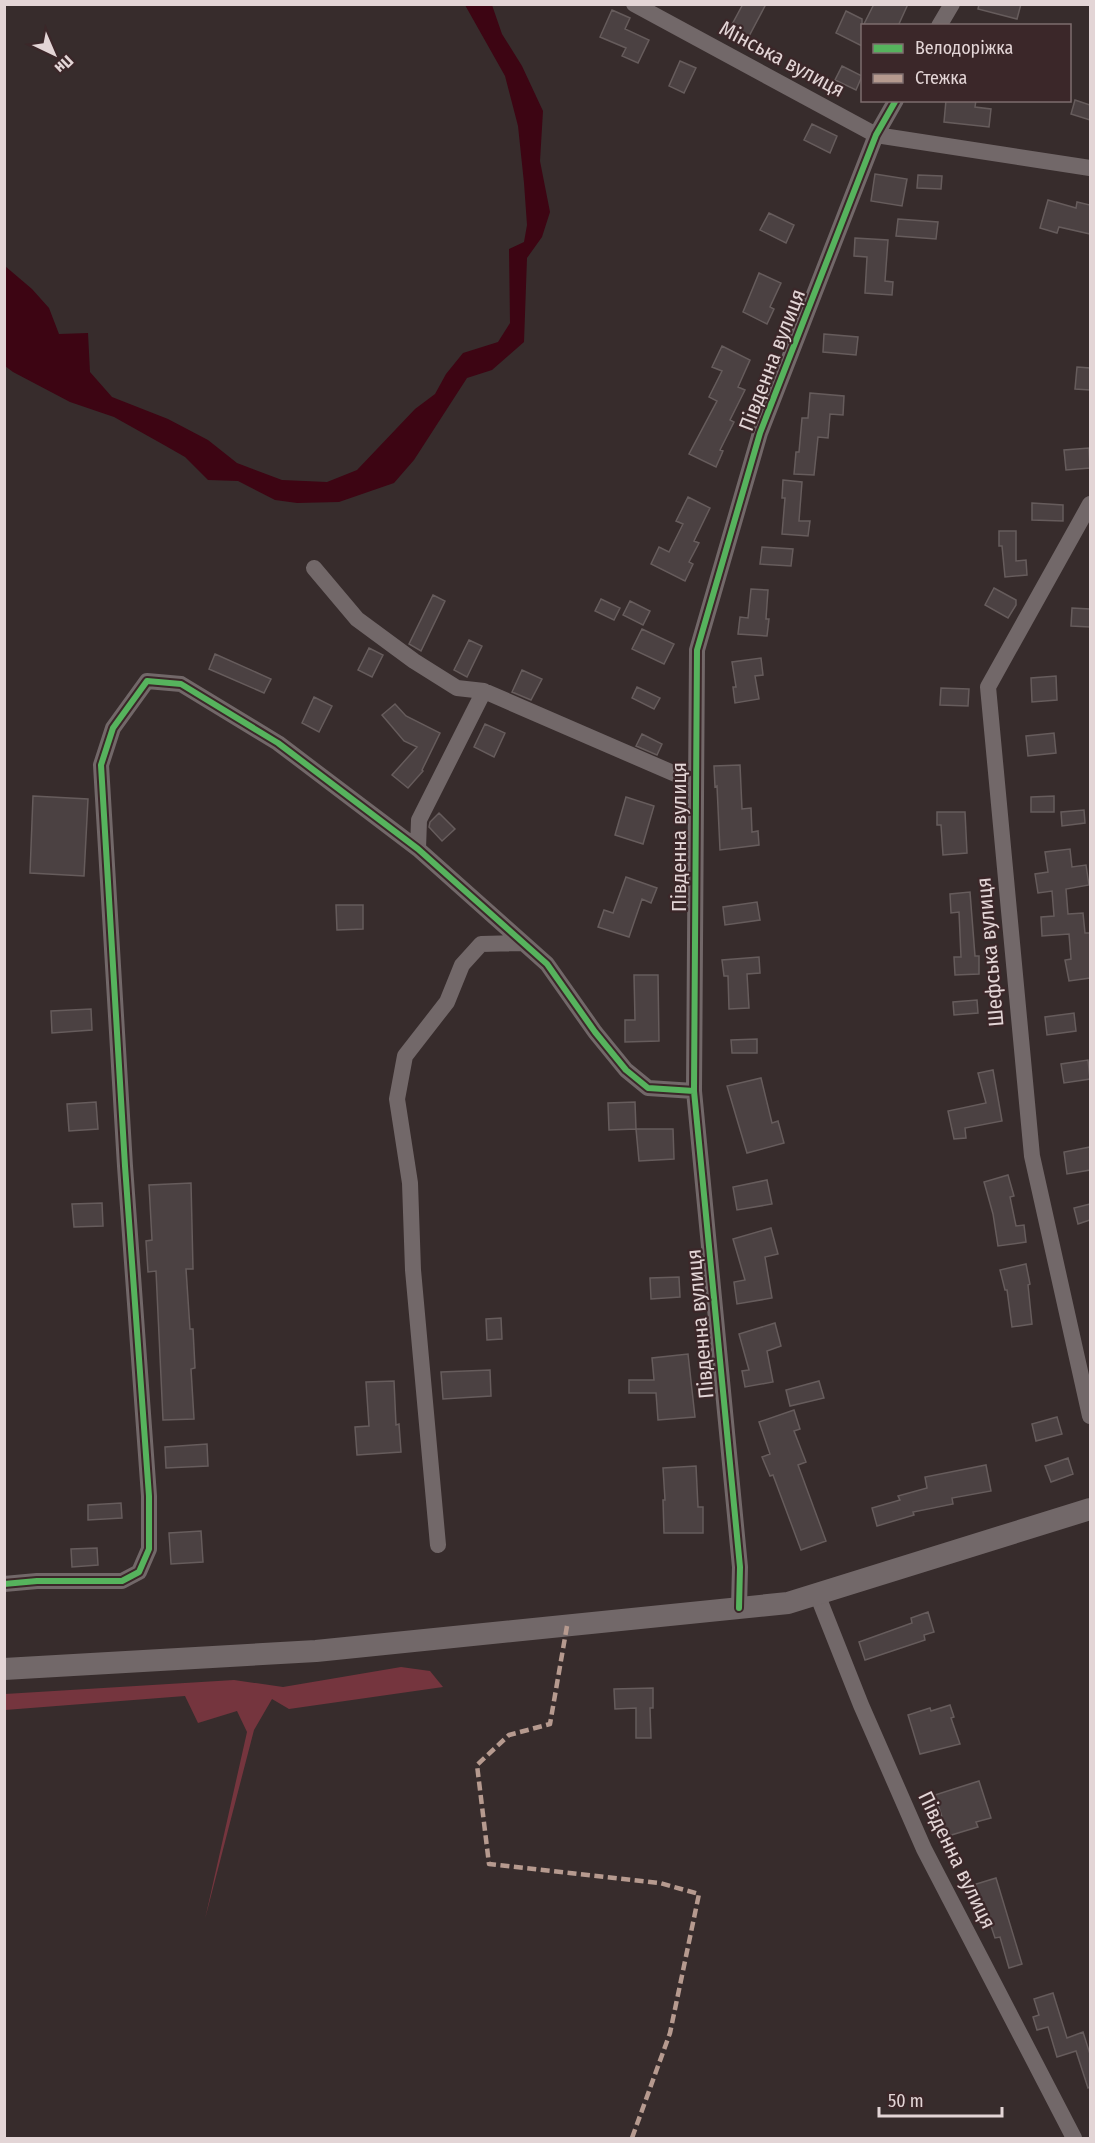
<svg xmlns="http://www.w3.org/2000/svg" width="1095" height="2143" font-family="'Fira Sans Condensed',sans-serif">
<rect width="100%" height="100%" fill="#372c2c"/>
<!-- green -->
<path fill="#75353e" d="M401,1667L430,1671L443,1687L289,1709L272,1699L254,1730L205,1919L247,1732L237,1711L198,1723L185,1696L5,1710V1694L234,1680L283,1687Z"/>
<!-- water -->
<path fill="#3d0513" d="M465,5H492L502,34L522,66L543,111L540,161L550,212L542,237L527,258L524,342L492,370L467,378L414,460L394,483L339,502L297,503L275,500L238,481L208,480L185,457L164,445L114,417L70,402L13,372L5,366V266L32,289L49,308L59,334L88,333L90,372L112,397L168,419L208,440L237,463L282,480L327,482L357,470L415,409L435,394L446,374L463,353L498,342L510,323L509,249L524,242L527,225L524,183L518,126L505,76Z"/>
<!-- building -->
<path fill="#4b4142" stroke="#665c5c" stroke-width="1.5" d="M743,4H766L747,40L729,30Z
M874,4H908L898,26H863Z
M979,4H1021L1017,19L978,9Z
M612,10L630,18L625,29L649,40L638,63L622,56L626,48L600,37Z
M846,11L862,19V46L836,33Z
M680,61L696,68L684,93L669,86Z
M842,66L862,76L856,90L835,80Z
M946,100H976L975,107L991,109L989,127L944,122Z
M1075,100L1090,105V120L1071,114Z
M812,124L837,136L830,153L804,140Z
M875,174L907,179L902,206L871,201Z
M918,175L942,176L941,189L917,188Z
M1048,200L1076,208L1077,202L1090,205V234L1059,227L1057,233L1040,228Z
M769,213L794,225L786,243L760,230Z
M898,219L938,222L936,239L896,236Z
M855,238L888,240L885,281L893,282L892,295L865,293L867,257L854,256Z
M759,273L781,283L770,307L774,309L767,324L743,312Z
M824,334L858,337L856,355L823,352Z
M722,346L750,360L738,387L745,390L730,420L734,422L720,450L723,451L716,467L689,454L717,401L709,397L722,371L712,367Z
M1077,367L1090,368V390L1075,389Z
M810,393L844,396L843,415L830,414L828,438L818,437L814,475L794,474L796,452H799L802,418H808Z
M1089,448L1090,468L1066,470L1064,450Z
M783,480L802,482L799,521H810L808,536L782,534L785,498H782Z
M688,497L710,508L694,541L699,543L689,562L693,564L685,581L651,564L659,547L669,552L683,524L676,521Z
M1032,503L1063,505V521L1032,520Z
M999,531H1016V561L1026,560L1027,575L1005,577L1002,546H999Z
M762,547L793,549L791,566L760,564Z
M994,588L1016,600V605L1008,618L985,605Z
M751,589L768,590L766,619H769L767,636L738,634L740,617L748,618Z
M433,595L445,601L421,651L409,644Z
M601,599L620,608L614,620L595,611Z
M630,601L650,611L643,625L623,615Z
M1072,608L1090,609V627L1071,626Z
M642,629L674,644L664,664L632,649Z
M469,640L482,646L467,677L454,670Z
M369,648L383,655L372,677L358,670Z
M215,654L271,679L264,693L209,669Z
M761,658L763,675L755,676L759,699L735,703L733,687H736L732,662Z
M522,670L542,679L531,700L512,692Z
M1056,676L1057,700L1032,702L1031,678Z
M637,687L660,698L654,709L632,698Z
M941,688L969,689L968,706L940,705Z
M314,697L332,706L319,732L302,723Z
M395,704L406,716L440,733L422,770L423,771L408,788L392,775L417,747L404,741L382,715Z
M485,724L505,733L494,757L474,747Z
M1054,733L1056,753L1028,756L1026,736Z
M642,734L662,744L657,755L636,746Z
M740,765L742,809L751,808L752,832L758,831L759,845L720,850L717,786L715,787L714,766Z
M33,796L88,799L84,876L30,873Z
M1054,796V812H1031V797Z
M626,797L654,806L643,844L615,835Z
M1084,810L1085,823L1062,826L1061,812Z
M937,812H965L967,853L943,855L941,825H937Z
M439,813L455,829L442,841L429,827L430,822Z
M1070,849L1072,867L1086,865L1089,885L1066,889L1068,914L1083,913L1085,933H1090V978L1069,981L1065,960L1071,959L1069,934L1042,936L1041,917L1054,916L1052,891L1038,893L1035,874L1048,872L1045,852Z
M626,877L657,888L651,903L642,899L629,937L598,927L604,910L613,913Z
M970,892L975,956H979V974L955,975L954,957H961L959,912L951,913L950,894Z
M757,902L760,920L725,925L723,907Z
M336,905H363V929L337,930Z
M759,957L760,973L747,974L749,1008L729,1009L728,976H724L722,960Z
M634,975H658L659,1041L625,1042V1020H635Z
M977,1000L978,1013L954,1015L953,1002Z
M91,1009L92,1030L52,1033L51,1011Z
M1074,1013L1076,1031L1047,1035L1045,1017Z
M757,1039V1053H732L731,1040Z
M1088,1060L1090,1079L1064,1083L1061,1064Z
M993,1070L1002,1121L965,1128L966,1138L954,1139L948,1111L986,1103L978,1073Z
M761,1078L772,1123L778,1121L784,1143L747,1153L727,1086Z
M96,1102L98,1129L69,1131L67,1104Z
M635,1102L636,1129L609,1130L608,1103Z
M636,1129H673L674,1159L639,1161Z
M1090,1147V1170L1067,1174L1064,1152Z
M1008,1175L1014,1196L1010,1197L1016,1226L1024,1225L1026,1242L998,1246L993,1214L984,1182Z
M767,1180L772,1204L737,1210L733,1187Z
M191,1183L193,1269H186L190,1329H193L195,1368L191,1369L194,1419L163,1420L156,1271L148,1272L146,1241L152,1240L149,1185Z
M102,1203L103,1226L74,1227L72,1204Z
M1090,1204V1220L1078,1224L1074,1208Z
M771,1228L778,1254L765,1257L772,1298L737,1304L734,1282L745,1280L733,1239Z
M1026,1264L1030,1284L1028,1285L1032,1324L1012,1327L1007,1290H1005L1000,1270Z
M679,1277L680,1297L651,1299L650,1278Z
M501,1318L502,1339L487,1340L486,1319Z
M775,1323L781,1346L767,1351L773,1382L745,1387L742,1371L749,1370L739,1334Z
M688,1354L695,1417L658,1420L656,1393H629V1380H654L652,1358Z
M490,1370L491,1396L443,1399L441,1372Z
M394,1381L396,1425L399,1424L401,1452L357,1455L355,1427L369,1426L366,1382Z
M819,1381L824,1398L790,1406L786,1390Z
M794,1410L800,1429L794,1431L806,1462L798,1465L826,1541L801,1550L773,1475L770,1476L762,1457L770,1454L759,1422Z
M1057,1417L1062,1434L1036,1441L1032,1424Z
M207,1444L208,1466L166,1468L165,1447Z
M1068,1458L1073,1474L1051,1482L1045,1466Z
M986,1465L991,1491L952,1498L953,1504L913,1512L914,1515L877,1526L872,1508L900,1500L898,1496L927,1488L925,1477Z
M696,1466L698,1507H703V1533H664L663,1500H665L663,1468Z
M121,1503L122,1518L88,1520V1505Z
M201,1531L203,1562L171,1564L169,1533Z
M97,1548L98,1565L72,1567L71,1549Z
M928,1612L934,1632L924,1635L925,1640L865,1660L859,1642L912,1623L911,1618Z
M653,1688V1708H650L651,1738H636V1708L615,1709L614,1689Z
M950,1705L954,1717L951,1718L960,1744L920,1754L908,1715L930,1708L931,1711Z
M979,1781L991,1818L976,1822L978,1827L948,1836L935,1795Z
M996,1878L1022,1964L1009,1968L1000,1937L995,1938L982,1899L978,1901L973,1885Z
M1053,1993L1067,2038L1083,2032L1090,2054V2087L1088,2088L1076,2051L1057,2057L1048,2027L1037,2030L1033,2017L1039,2015L1034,1999Z"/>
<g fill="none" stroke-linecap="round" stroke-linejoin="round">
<!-- street -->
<path stroke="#726869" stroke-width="16" d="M634,4L876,135L1090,168
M939,26L952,4
M1090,504L988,687L1032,1156L1090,1416
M314,568L357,619L414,661L457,688L484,691
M418,849L419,820L484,691L696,783
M438,1545L413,1270L410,1183L397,1099L405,1056L447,1002L462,965L481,944L523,943
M4,1584L37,1581H122L139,1572L149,1549V1496L125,1166L101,765L113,728L147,681L181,684L278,743L418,849L547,964L595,1032L626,1070L648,1088L694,1091
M817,1594L861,1705L924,1849L1074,2138
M739,1608L740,1567L694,1091L697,650L760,433L876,135L896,100"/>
<!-- secondary -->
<path stroke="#726869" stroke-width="22" d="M4,1669L316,1651L788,1603L1090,1509"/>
<!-- quiet -->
<path stroke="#b69a8f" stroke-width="4.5" stroke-dasharray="9 4.5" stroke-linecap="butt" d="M567,1626L550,1724L509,1735L477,1765L489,1864L660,1883L699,1894L670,2033L632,2138"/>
<!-- cycleway casing -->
<g stroke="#3b2729" stroke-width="10">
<path id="cycleway" d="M4,1584L37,1581H122L139,1572L149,1549V1496L125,1166L101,765L113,728L147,681L181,684L278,743L418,849L547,964L595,1032L626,1070L648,1088L694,1091
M739,1608L740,1567L694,1091L697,650L760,433L876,135L896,100"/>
</g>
<!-- cycleway -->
<use href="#cycleway" stroke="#56b35d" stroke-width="6"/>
</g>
<g text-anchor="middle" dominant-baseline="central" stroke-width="4.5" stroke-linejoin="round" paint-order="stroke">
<!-- street labels -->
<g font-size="21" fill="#e3d5d6" stroke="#3b2729">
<text transform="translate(782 59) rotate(28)">Мінська вулиця</text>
<text transform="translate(772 360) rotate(-69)">Південна вулиця</text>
<text transform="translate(679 837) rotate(-90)">Південна вулиця</text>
<text transform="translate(990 952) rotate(-95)">Шефська вулиця</text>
<text transform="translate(700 1324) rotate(-95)">Південна вулиця</text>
<text transform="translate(957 1860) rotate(64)">Південна вулиця</text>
</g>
</g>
<!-- border -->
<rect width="1095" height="2143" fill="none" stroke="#e3d5d6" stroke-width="12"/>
<!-- legend -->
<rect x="861" y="24" width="210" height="78" fill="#3b2729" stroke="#7e6d6e" stroke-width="1.5"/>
<rect x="873" y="44" width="30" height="9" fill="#56b35d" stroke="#7e6d6e" stroke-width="1.5"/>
<text x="915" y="54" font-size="18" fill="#e3d5d6">Велодоріжка</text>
<rect x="873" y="74" width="30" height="9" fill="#b69a8f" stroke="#7e6d6e" stroke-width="1.5"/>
<text x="915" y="84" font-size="18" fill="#e3d5d6">Стежка</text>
<!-- north arrow -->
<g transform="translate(54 54) rotate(136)" stroke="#3b2729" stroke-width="4.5" paint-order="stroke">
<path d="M0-4.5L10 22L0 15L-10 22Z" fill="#e3d5d6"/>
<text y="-9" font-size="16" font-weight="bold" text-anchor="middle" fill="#e3d5d6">Пн</text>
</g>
<!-- scale -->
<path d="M879 2107v9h123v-9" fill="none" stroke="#e3d5d6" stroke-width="3"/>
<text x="888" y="2107" font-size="18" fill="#e3d5d6" stroke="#3b2729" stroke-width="4.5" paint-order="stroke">50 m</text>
</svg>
